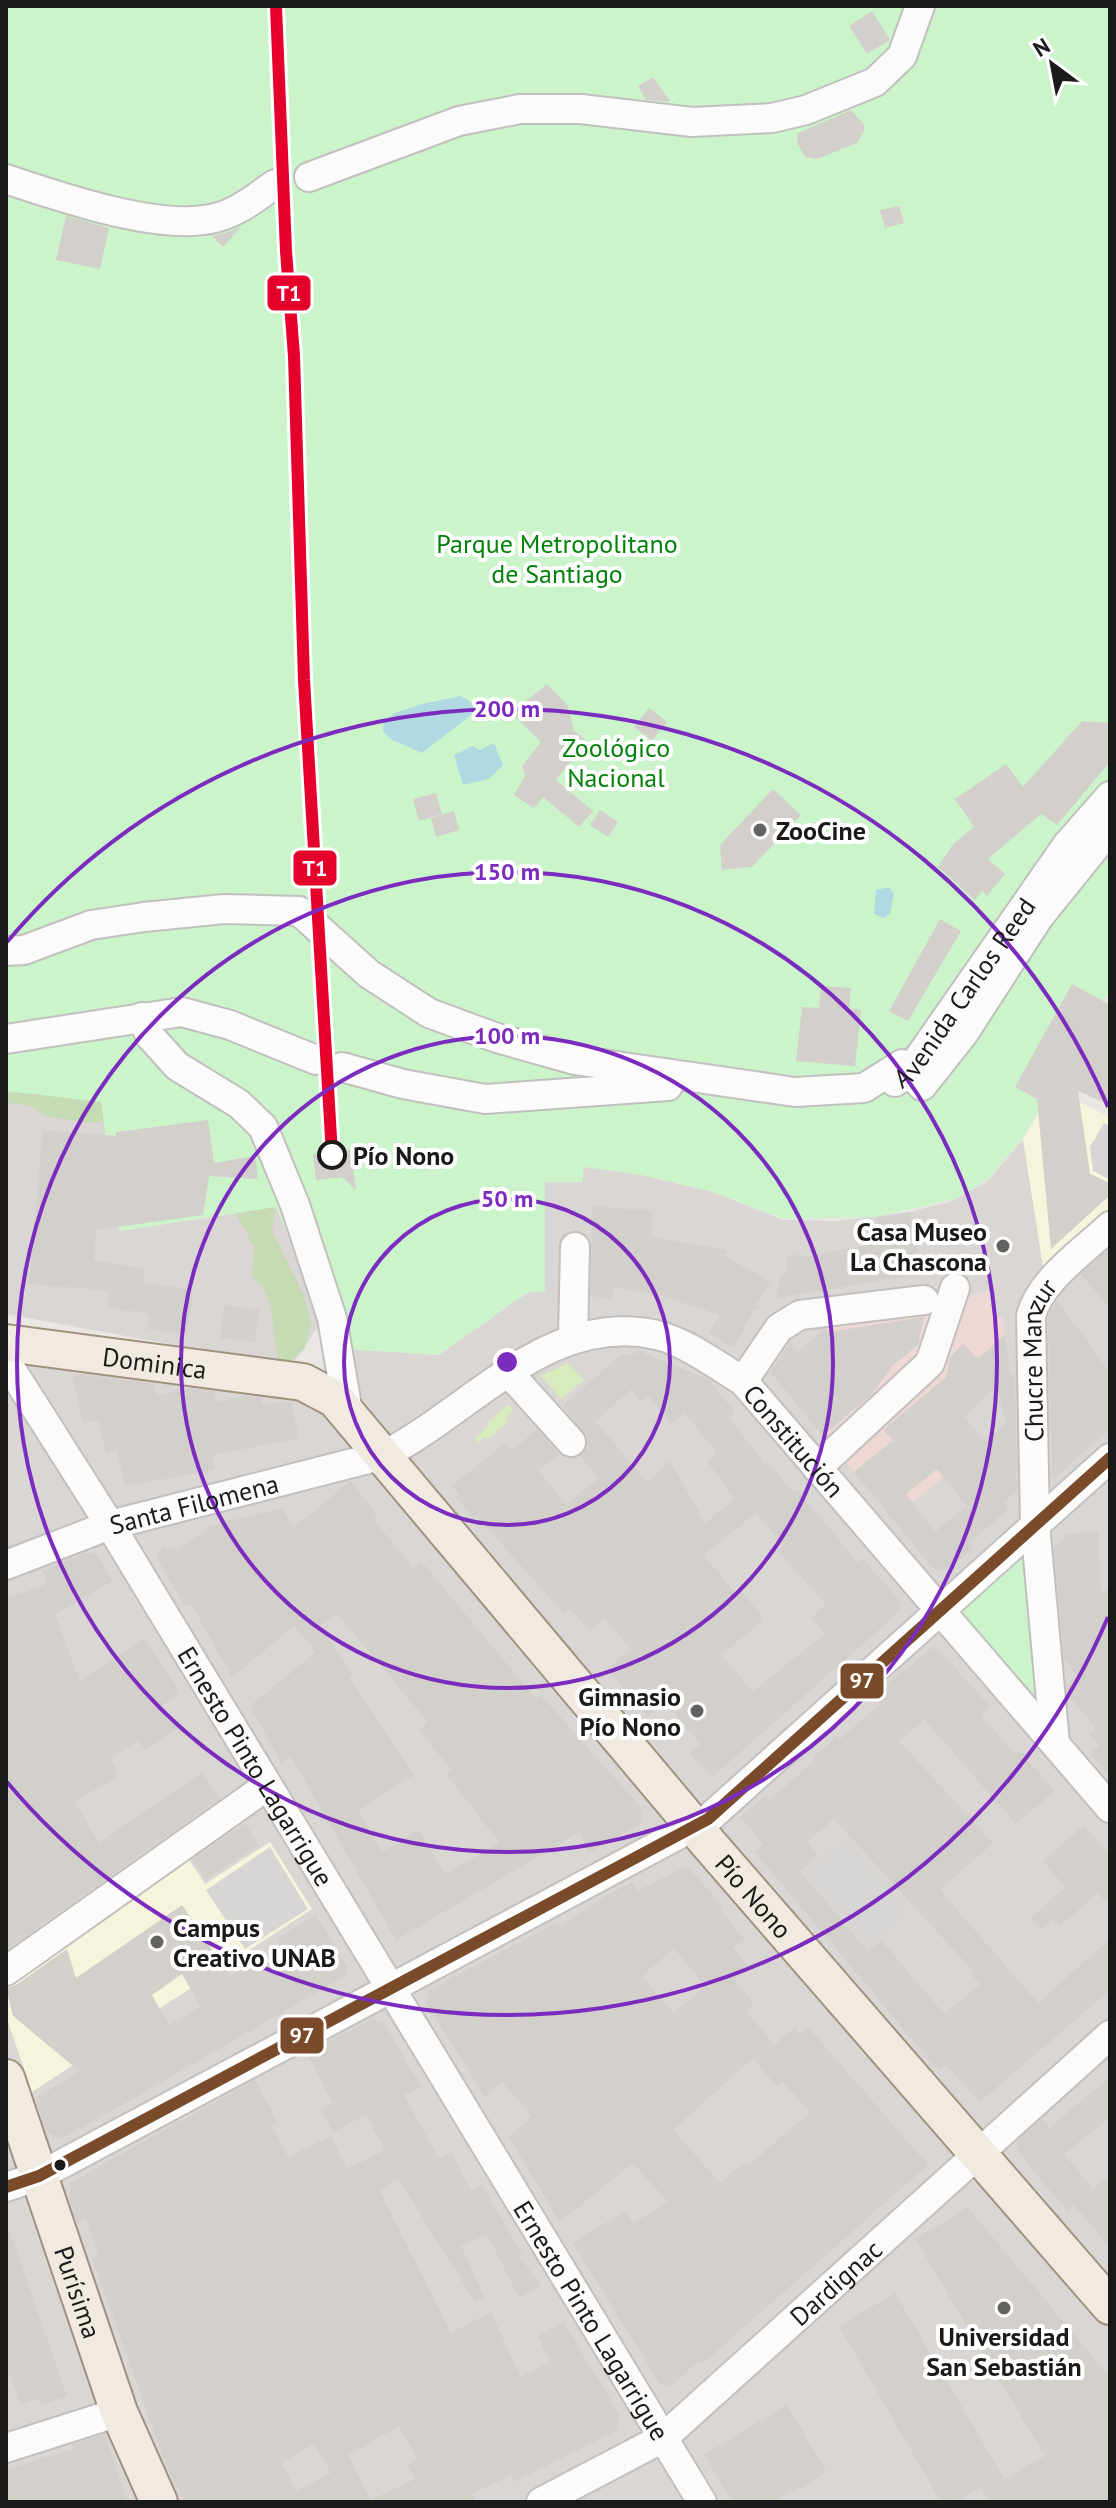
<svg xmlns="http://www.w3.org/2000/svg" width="1116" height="2508" font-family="'PT Sans',sans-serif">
<rect width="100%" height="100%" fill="#eae7e2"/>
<!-- residential -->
<path fill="#d9d6d4" d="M6,1091L101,1102L120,1231L277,1207L324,1319L295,1360L262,1361L6,1314Z
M1023,1139L1044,1272L1110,1239V2502H6V1355L292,1399L348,1349L439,1355L518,1299L530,1292H545V1182L584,1166L642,1175L713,1192L783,1220L836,1221L910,1212L952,1201L988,1181Z"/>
<!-- commercial -->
<path fill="#eed8d5" d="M989,1290L994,1319L1003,1317L1010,1373L945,1435L966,1459L893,1518L764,1366L786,1338L815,1372L843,1349L820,1322L923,1312Z"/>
<!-- education -->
<path fill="#f6f4db" d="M1059,1092L1110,1117V1218L1044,1272L1023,1139L1052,1093Z
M270,1842L312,1909L32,2092L6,2016V1976L183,1850L205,1884Z"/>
<!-- grass -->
<path fill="#d7ebbc" d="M568,1363L584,1380L561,1399L541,1376Z
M508,1404L513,1410L507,1416V1423L488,1439L485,1437L477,1443L476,1437L487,1427L488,1422Z"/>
<!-- forest -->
<path fill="#c4dbb4" d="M49,1044L118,1117L90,1123L45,1116L30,1105L6,1103V1049Z
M272,1183L275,1214L272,1231L304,1296L311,1324L305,1348L287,1365L279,1362C271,1334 277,1294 252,1277L254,1247L234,1210Z"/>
<!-- park -->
<path fill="#ccf4cb" d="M6,6H1110V989L1023,1138L988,1179L954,1199L876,1217L783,1219L713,1192L642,1175L584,1167L582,1182H545V1292H530L518,1299L439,1355L348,1349L324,1319L276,1207L119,1231L101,1102L6,1091Z
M1044,1535L1063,1747L960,1619L968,1605Z"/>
<!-- parking -->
<path fill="#d8d6d4" d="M1104,1123L1110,1126V1180L1093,1171L1090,1147Z
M845,1837L911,1912L869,1948L805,1871Z
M270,1847L308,1909L245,1949L206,1890Z"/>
<!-- water -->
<path fill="#b1d9e1" d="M460,696L475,704V712L422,753L390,739L383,731L384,721L395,713L422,704Z
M494,743L503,765L489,779L463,785L454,755L473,746L480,750Z
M889,887L894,894L890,914L884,918L874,914L876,890Z"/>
<!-- building -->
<path fill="#d3cfca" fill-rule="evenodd" d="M872,11L890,40L867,54L849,26Z
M653,77L670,101L668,102L646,100L638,86Z
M851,110L864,125V131L857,143L817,159L805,157L797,143L798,133Z
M899,206L904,223L885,228L880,210Z
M66,216L109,228L100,269L56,260Z
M241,227L223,247L212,236L225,233Z
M547,684L568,706L574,731L587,741L556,780L593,811L579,827L543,797L534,808L514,795L525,776L522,766L541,742L511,713Z
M649,708L667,722L652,741L634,727Z
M1082,721L1110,723V762L1057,825L1041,814L988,859L1005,874L987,896L982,891L975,900L938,867L953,844L974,827L955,799L1006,764L1023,787Z
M773,789L801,815L752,867L722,870L720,845Z
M436,793L442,814L419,821L413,799Z
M600,810L618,822L608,837L590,825Z
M454,811L459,830L436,837L431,818Z
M940,919L961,931L908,1021L889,1011Z
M1072,984L1110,1005V1105L1078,1091L1090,1174L1110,1183V1195L1051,1249L1037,1099L1015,1087Z
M821,986L851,988L849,1009L861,1010L855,1066L796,1061L802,1007L819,1008Z
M208,1120L214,1163L255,1156L258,1179L209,1176L203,1215L96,1230L94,1260L145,1269L143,1283L193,1290L187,1334L147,1329L149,1314L107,1307L109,1293L104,1290L29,1284L43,1130L116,1136V1132Z
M351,1150L356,1190L342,1177L316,1180L313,1154Z
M592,1206L653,1211L651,1237L727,1250L724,1256L770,1281L760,1300H754L761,1308L753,1310L734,1348L709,1333L720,1315L659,1295L613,1287L612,1299L591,1296Z
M910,1212L922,1274L776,1298L781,1274H786L788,1255L809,1256L881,1242L877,1218Z
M1110,1249V1308L1081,1274Z
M1057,1300L1110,1373V1429L1052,1480L1048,1319Z
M224,1305L259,1310L255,1342L220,1338Z
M924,1317L918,1345L893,1365L872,1394L823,1436L770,1372L790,1342L798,1352L824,1329L829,1332Z
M1005,1334L1010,1373L1015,1378L1017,1491L1003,1503L1009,1509L969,1543L973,1549L949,1568L940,1571L931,1566L854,1472L893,1440L883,1430L946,1377L950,1358L963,1343L978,1359ZM997,1386L1006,1424L985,1441L964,1417ZM937,1469L967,1506L935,1532L906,1494Z
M641,1352L710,1380L735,1413L729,1418L765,1464L768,1462L793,1492L797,1489L858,1563L863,1559L900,1601L901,1609L881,1628L712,1777L689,1754L701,1744L664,1702L648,1716L607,1669L631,1649L605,1619L590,1632L570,1609L564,1614L476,1515L473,1518L456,1497L459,1495L452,1486L506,1442L512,1450L537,1430L559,1454L538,1470L566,1504L599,1478L580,1456L587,1448V1438L563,1405L620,1356ZM632,1389L640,1402L649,1396L672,1424L685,1413L717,1453L707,1461L735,1499L705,1523L670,1461L647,1482L595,1421ZM756,1513L783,1546L777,1551L826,1604L811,1618L825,1634L753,1691L721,1655L764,1620L740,1588L734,1592L704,1555Z
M79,1374L154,1384L157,1396L190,1388L213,1391L216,1403L247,1396L261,1398L262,1404L291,1402L299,1438L212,1455L215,1470L125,1486L117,1451L106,1454L98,1420L83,1423L73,1379Z
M351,1481L378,1516L373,1519L413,1568L421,1561L536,1699L541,1695L642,1809L640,1824L588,1853L580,1832L396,1940L291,1756L282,1764L250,1706L316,1652L294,1626L232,1677L191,1604L185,1607L156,1556L163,1546L176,1549L207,1531L205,1527L282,1508L294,1527ZM337,1614L428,1722L419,1730L451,1769L446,1774L500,1843L445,1874L419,1830L382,1852L358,1810L414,1775L349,1677L353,1674L320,1626Z
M1098,1531L1101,1595L1110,1587V1776L1090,1754L1099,1746L1089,1734L1096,1728L1067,1693V1685L1077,1676L1064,1659L1054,1547L1064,1540V1535Z
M86,1553L97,1555L112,1581L55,1614L80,1682L145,1638L180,1694L162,1705L178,1729L145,1750L139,1740L111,1758L118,1776L75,1802L99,1843L202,1773L220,1798L6,1950V1599L47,1584L42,1570Z
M932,1648L939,1649L990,1707L981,1715L1016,1755L1020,1751L1054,1791L1016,1824L924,1719L899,1741L993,1843L940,1890L1038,2003L1110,1939V1990L980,2102L946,2065L939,2071L755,1852L764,1845L740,1817L767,1795L770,1800L815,1760L813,1757L837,1736L840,1739L880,1704L872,1696ZM834,1819L975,1973L972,1975L980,1984L944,2014L881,1940L868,1951L800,1871L818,1856L807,1842Z
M245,1823L259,1845L205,1880L192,1860Z
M1084,1825L1110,1855V1906L1098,1893L1059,1927L1053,1920L1042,1930L1031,1918L1065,1887L1043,1861Z
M685,1867L690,1869L722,1906L719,1908L744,1939L733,1948L749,1967L734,1980L754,2004L746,2011L774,2045L795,2027L800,2034L808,2027L928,2165L702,2364L699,2361L670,2387L660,2384L573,2243L625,2211L633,2223L668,2202L633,2163L560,2222L509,2137L532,2116L502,2082L485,2097L426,2002L430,1990L558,1922L561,1925L600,1899L632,1882L637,1891ZM674,1948L705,1986L674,2013L642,1976ZM753,2058L777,2087L783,2082L810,2112L749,2165L745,2161L720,2183L673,2130Z
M182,1905L230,1976L281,1947L276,1940L316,1915L348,1968L345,1976L101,2117L61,2138L47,2132L35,2099L79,2071L13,2016L6,1988L16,1985L67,1949L76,1978ZM182,1974L201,2007L169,2025L152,1995Z
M371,2020L384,2023L421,2087L404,2095L439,2159L451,2153L471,2191L482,2185L522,2254L519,2256L541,2286L519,2298L487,2234L461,2246L484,2297L475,2302L398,2179L379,2190L451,2333L491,2312L520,2377L550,2362L538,2336L563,2322L620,2415L616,2431L514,2482L511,2475L472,2494L476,2502H186L169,2473L92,2258L99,2254L86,2218L77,2223L70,2201L71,2182L255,2080L278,2123L272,2126L288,2157L331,2136L347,2169L385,2150L366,2115L333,2132L321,2109L332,2103L307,2053ZM399,2426L417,2459L407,2465L415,2479L371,2500L348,2455ZM314,2444L331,2473L297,2491L281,2463Z
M1110,2077V2117L1064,2154L1093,2189L1110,2175V2247L1074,2205L1067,2211L1018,2152V2140L1042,2119L1049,2128Z
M968,2208L1110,2377V2502H990L981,2487L954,2502H941L839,2326L895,2293L1004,2479L1045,2456L915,2239Z
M9,2230L67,2396L41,2405L39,2398L21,2405L10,2374L6,2375V2231Z
M787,2405L826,2471L802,2489L800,2486L773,2502H733L704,2455Z
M105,2434L128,2502H6V2470L74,2449L72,2445Z"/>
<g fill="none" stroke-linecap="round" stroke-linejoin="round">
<!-- minor casing -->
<g stroke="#c2c0be" stroke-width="32">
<g id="minor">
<path d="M309,177L459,121L520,109H581L692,122L772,118L806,110L875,82L902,56L920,6"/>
<path d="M6,179C60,197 155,230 210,219C235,215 255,198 275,184"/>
<path d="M6,951L24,950L91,925L144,917L224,909L299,911L369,974L429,1013L497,1038L575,1060L795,1092L864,1088L902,1064L922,1086L964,1033L1039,917L1110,829"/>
<path d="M142,1017L150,1036L177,1066L239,1104L263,1127L295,1205L332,1318L348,1412"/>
<path d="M6,1039L182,1012L230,1025L316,1060"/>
<path d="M342,1067L403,1084L485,1099L668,1086"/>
<path id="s1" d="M895,1082L909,1072L1067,845L1110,796"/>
<path d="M573,1339L575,1247"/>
<path id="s2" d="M6,1361L110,1525L702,2502"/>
<path d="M509,1373L571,1442"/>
<path d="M743,1381L779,1328L800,1315L924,1300"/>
<path d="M817,1468L930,1363L955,1288"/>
<path id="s3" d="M6,1565L110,1525L384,1455C471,1411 550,1310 657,1335C688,1343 716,1365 743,1381L1110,1808"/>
<path id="s4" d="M1055,1744L1035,1524L1031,1316C1040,1280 1084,1251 1110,1226"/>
<path d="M6,1971L267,1786"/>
<path d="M6,2187L39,2176L708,1819L1110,1458"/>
<path d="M6,2448L119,2412"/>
<path id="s5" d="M541,2502L663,2438L1110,2035"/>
</g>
</g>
<!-- major casing -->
<g stroke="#9f9380" stroke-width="40">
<g id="major">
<path id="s6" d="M6,1343L303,1382L335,1399L708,1843L1110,2306"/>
<path id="s7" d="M6,2078L119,2412L159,2502"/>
</g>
</g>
<!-- minor -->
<use href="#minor" stroke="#fcfbfb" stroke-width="28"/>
<!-- major -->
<use href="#major" stroke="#f0eae1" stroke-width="36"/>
<!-- bus-1 casing -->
<g stroke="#fff" stroke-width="18">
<path id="bus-1" d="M6,2187L39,2176L708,1819L1110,1458"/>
</g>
<!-- bus-1 -->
<use href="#bus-1" stroke="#7a4b2a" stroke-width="12"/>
<!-- tram-1 casing -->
<g stroke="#fff" stroke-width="18">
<path id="tram-1" d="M276,6L286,251L294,356L304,680L332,1155"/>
</g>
<!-- tram-1 -->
<use href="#tram-1" stroke="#e4002b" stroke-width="12"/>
</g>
<!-- distance rings -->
<g fill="none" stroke="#7b2cbf" stroke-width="4">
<circle cx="507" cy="1362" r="163"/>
<circle cx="507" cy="1362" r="326"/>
<circle cx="507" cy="1362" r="490"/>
<path d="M1108 1617A653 653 0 0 1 7 1782M7 942A653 653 0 0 1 1108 1107"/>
</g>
<!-- markers -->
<g fill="#636260" stroke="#fff" stroke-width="3">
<circle cx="760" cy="830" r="8"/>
<circle cx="1003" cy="1246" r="8"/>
<circle cx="697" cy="1711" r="8"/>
<circle cx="157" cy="1942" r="8"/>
<circle cx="1004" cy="2308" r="8"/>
</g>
<circle fill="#fff" stroke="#1a1a1a" stroke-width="4" cx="332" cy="1155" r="13"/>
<circle fill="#1a1a1a" stroke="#fff" stroke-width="3" cx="60" cy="2165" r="7"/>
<g text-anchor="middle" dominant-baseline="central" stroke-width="8" stroke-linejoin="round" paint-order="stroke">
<!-- park labels -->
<g font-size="26" fill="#008107" stroke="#fff">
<text x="557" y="543">Parque Metropolitano<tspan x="557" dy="30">de Santiago</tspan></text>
<text x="616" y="747">Zoológico<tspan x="616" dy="30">Nacional</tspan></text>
</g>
<!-- poi labels -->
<g font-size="26" font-weight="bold" fill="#1a1a1a" stroke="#fff" text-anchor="start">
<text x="776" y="830">ZooCine</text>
<text x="987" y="1231" text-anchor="end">Casa Museo<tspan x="987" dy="30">La Chascona</tspan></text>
<text x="681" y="1696" text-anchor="end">Gimnasio<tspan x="681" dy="30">Pío Nono</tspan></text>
<text x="173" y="1927">Campus<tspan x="173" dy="30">Creativo UNAB</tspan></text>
<text x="1004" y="2336" text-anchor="middle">Universidad<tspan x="1004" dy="30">San Sebastián</tspan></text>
</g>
<!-- street labels -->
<g font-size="26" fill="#1a1a1a" stroke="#fff">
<text stroke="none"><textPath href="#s1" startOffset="114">Avenida Carlos Reed</textPath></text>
<text stroke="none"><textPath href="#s6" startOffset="150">Dominica</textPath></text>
<text stroke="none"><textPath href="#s4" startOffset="386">Chucre Manzur</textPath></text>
<text stroke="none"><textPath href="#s3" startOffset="878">Constitución</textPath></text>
<text stroke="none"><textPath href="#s3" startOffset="198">Santa Filomena</textPath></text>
<text stroke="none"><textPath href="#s2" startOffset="476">Ernesto Pinto Lagarrigue</textPath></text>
<text stroke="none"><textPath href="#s6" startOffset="986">Pío Nono</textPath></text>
<text stroke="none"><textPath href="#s5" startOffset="370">Dardignac</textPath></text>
<text stroke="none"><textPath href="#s7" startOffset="226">Purísima</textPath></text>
<text stroke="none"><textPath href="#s2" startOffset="1124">Ernesto Pinto Lagarrigue</textPath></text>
</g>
<!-- stop labels -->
<g font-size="26" font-weight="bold" fill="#1a1a1a" stroke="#fff" text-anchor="start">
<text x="353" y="1155">Pío Nono</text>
</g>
</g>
<circle cx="507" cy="1362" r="12" fill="#7b2cbf" stroke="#fff" stroke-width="4"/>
<g font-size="24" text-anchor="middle" font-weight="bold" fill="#7b2cbf" stroke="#fff" stroke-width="8" stroke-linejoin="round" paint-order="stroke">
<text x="507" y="717">200 m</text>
<text x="507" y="880">150 m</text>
<text x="507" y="1044">100 m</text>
<text x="507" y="1207">50 m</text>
</g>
<g stroke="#fff" stroke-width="3">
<rect x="266" y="274" width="46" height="38" rx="8" fill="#e4002b"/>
<rect x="292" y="849" width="46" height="38" rx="8" fill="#e4002b"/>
<rect x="839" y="1662" width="46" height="38" rx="8" fill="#7a4b2a"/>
<rect x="279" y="2016" width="46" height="39" rx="8" fill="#7a4b2a"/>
</g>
<g font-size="22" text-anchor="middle" font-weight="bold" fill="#fff">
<text x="289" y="301">T1</text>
<text x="315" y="876">T1</text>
<text x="862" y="1688">97</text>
<text x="302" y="2043">97</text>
</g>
<!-- border -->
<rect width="1116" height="2508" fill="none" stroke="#1a1a1a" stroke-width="16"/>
<!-- north arrow -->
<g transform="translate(1052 64) rotate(328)" stroke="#ffffff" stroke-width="6" paint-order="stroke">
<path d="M0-6L14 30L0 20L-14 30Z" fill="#1a1a1a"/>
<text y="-12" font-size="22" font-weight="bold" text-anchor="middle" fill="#1a1a1a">N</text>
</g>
</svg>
